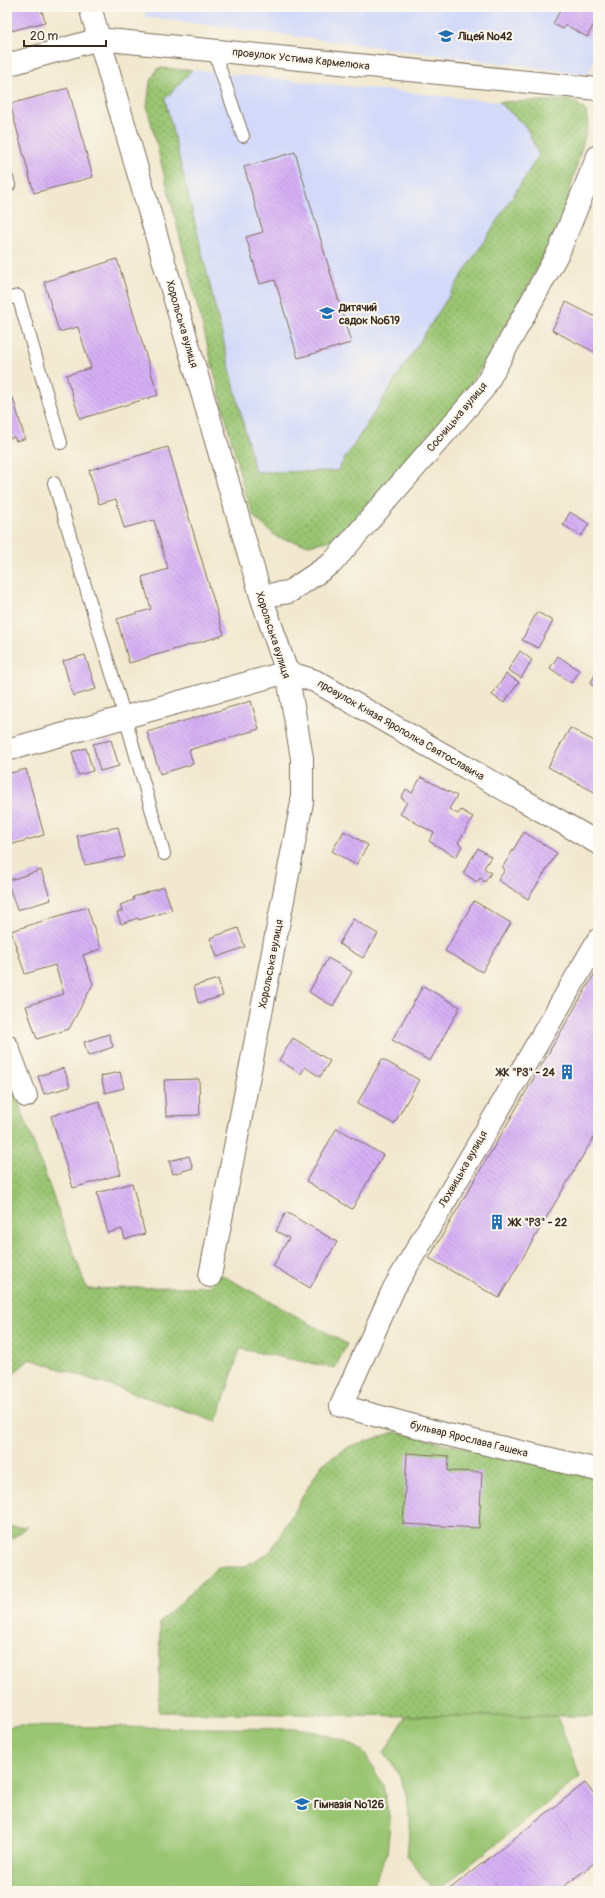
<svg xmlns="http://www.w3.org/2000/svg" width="605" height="1898" font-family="Pangolin,sans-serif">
<defs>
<pattern id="grass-dots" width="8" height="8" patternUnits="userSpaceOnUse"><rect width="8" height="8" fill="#9ac572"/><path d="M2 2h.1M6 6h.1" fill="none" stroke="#7fa05d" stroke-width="1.8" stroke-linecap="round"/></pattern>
<pattern id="building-back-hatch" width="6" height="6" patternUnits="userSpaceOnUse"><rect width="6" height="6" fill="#d6b0f5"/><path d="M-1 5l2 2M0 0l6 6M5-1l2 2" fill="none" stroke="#af8fc6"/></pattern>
</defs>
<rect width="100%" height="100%" fill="#fbf7ec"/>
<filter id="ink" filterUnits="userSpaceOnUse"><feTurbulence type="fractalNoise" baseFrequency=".025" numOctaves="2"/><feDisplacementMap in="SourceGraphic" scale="8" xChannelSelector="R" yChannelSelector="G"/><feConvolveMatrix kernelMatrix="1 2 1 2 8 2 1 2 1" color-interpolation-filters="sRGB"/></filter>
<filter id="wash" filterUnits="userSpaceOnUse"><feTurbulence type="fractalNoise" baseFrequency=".012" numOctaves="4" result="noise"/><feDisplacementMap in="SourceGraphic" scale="16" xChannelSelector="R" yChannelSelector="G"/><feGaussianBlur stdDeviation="0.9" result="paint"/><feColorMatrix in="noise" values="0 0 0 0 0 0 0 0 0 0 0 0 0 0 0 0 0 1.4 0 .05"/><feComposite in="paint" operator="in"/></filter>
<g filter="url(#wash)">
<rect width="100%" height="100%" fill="#f1e8cf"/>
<!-- built -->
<path fill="#d2d9f9" d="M143,7H598V55L587,74L146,17Z
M192,70L499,102L526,127L539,155L337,471L255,472L165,98Z"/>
<!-- grass -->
<path fill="url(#grass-dots)" stroke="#6a7848" d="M158,68L192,70L165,99L255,472L337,471L539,155L526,127L499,102L572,100L586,111L588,125L564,211L536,271L481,368L459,400L352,523L333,540L309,545L278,538L254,517L244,490L147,107L150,82Z
M7,1070L87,1289L208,1286L220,1274L347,1344L335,1368L240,1349L217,1421L30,1359L7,1379Z
M395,1432L598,1478V1716H406L159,1712L160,1622L218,1567H243L270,1552L321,1465L350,1446Z
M7,1527H28L7,1542Z"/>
<!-- park -->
<path fill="#9ac572" stroke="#6a7848" d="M406,1716H557L580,1777L437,1891H434L407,1856C411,1814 412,1788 384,1753Z
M14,1726L305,1729L343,1740L363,1751L383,1785L390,1822L387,1854L374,1882L365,1891H7V1727Z"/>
<g id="blocks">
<!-- building -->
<path fill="url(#building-back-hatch)" d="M7,7H41L45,22L7,32Z
M562,7H598V17L587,37L566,25L563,29L553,24Z
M68,88L93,177L34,193L10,104Z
M295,152L351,343L298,358L275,280L260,284L246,237L263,232L244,167Z
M117,259L158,395L80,419L66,375L91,368L78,327L59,332L44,282Z
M566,302L598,318V354L552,330Z
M13,398L25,439L16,441L14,437L7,439V400Z
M168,447L224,635L129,663L117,619L151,609L142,577L168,569L154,520L124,528L116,499L99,504L89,470Z
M570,512L589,524L581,536L563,525Z
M537,612L553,621L538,648L522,640Z
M520,651L532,660L521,678L508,670Z
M85,655L96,689L73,696L63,661Z
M558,656L580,671L571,683L550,668Z
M598,669V688L590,684Z
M506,674L519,682L504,703L492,695Z
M251,701L259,729L189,750L193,764L160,774L147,732Z
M570,728L598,743V766L596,769L598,770V794L548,767Z
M111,740L119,766L100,771L93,744Z
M86,748L93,771L78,775L72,752Z
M26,769L44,835L7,846V774Z
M421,777L457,796L449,809L458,814L461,810L473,817L458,843L462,846L456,857L429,841L434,833L400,814L407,802L401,798L406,789L412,793Z
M118,827L125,857L85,865L77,836Z
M344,831L368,845L356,865L332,851Z
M524,832L557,853L528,899L498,880L505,870L502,868Z
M478,848L491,857L484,868L491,873L485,882L480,878L477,882L463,873Z
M41,870L51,900L17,910L7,881Z
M164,887L172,910L139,920L138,918L121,924L117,913L122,911L120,905L134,900L133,897Z
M474,901L511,923L482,972L445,951Z
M87,907L101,949L83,955L93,984L69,1029L37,1039L26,1006L64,994L55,965L25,974L11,931Z
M353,919L378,934L363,958L339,944Z
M238,928L245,947L217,957L210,938Z
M328,958L352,972L333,1006L309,992Z
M598,968V1130L499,1298L429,1258Z
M218,979L223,996L198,1003L194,986Z
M423,986L460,1007L430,1061L392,1040Z
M109,1034L113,1047L88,1056L84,1042Z
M293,1038L330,1061L320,1077L305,1067L301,1074L279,1060Z
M382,1059L419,1080L394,1124L357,1104Z
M64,1068L70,1087L44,1094L38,1076Z
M120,1072L124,1088L105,1093L101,1076Z
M199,1079L200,1115L166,1116L164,1080Z
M99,1101L121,1174L73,1188L51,1116Z
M337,1128L383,1155L352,1209L306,1181Z
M189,1156L193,1168L173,1174L169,1161Z
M132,1183L145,1234L125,1239L122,1229L108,1233L97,1193Z
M286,1212L337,1242L310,1288L273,1266L289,1238L276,1231Z
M407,1453L449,1456L448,1471L482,1472L479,1528L403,1524Z
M585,1783L598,1799V1860L558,1891H447Z"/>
</g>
</g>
<g filter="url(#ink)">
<use href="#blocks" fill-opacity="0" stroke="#7b6c5c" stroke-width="1"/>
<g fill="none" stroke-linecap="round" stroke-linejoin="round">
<!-- lane casing -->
<g stroke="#7b6c5c" stroke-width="14">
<path id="lane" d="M214,51L243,136
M7,178L9,185
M7,299L18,296L61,443
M54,483L125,717L164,854"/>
</g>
<!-- street casing -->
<g stroke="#7b6c5c" stroke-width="24">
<path id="street" d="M90,7L261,596L287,672L302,758V802L210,1276
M7,65L99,39L598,89
M261,596L289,592L332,563L484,388L559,251L598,156
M7,750L287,672L315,681L598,843
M598,940L394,1288L341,1406L444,1434L598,1470
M7,1046L26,1096"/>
</g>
<!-- lane -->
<use href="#lane" stroke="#fff" stroke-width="12"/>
<!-- street -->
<use href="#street" stroke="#fff" stroke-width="22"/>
</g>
</g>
<!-- icons -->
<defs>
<g id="school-bare" transform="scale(1.2)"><path d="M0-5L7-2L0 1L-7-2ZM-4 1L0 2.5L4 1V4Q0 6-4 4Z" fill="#1f6fb2" stroke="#fbf7ec" stroke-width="2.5" paint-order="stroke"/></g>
<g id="building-bare" transform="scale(1.2)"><path d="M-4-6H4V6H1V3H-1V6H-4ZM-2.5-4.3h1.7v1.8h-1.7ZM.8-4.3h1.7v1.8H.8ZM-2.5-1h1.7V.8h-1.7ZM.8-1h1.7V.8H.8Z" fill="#1f6fb2" stroke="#fbf7ec" stroke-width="2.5" paint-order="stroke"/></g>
</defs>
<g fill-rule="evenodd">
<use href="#school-bare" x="446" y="36"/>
<use href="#school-bare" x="327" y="313"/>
<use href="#building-bare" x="567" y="1072"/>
<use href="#building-bare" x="497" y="1222"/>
<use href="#school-bare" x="302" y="1804"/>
</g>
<g text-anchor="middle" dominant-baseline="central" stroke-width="4" stroke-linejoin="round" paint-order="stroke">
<!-- poi labels -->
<g font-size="11" font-weight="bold" fill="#3b2a1e" stroke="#fbf7ec" text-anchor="start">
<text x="458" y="36">Ліцей №42</text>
<text x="339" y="307">Дитячий<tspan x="339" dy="13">садок №619</tspan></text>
<text x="555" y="1072" text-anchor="end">ЖК "РЗ" - 24</text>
<text x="509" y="1222">ЖК "РЗ" - 22</text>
<text x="314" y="1804">Гімназія №126</text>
</g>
<!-- street labels -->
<g font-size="11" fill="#3b2a1e" stroke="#fbf7ec">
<text transform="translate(301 59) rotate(6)">провулок Устима Кармелюка</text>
<text transform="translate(182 324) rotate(74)">Хорольська вулиця</text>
<text transform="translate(457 417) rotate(-50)">Сосницька вулиця</text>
<text transform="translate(273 635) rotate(72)">Хорольська вулиця</text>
<text transform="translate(401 730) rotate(30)">провулок Князя Ярополка Святославича</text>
<text transform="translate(271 964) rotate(-79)">Хорольська вулиця</text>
<text transform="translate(463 1169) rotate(-60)">Лохвицька вулиця</text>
<text transform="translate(469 1439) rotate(14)">бульвар Ярослава Гашека</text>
</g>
</g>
<!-- margin -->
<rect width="605" height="1898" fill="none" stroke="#fbf7ec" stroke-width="24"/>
<!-- scale -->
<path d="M24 40v6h82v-6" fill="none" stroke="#3b2a1e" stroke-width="2"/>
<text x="30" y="40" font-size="12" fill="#3b2a1e" stroke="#fbf7ec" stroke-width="3" paint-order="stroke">20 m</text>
</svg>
